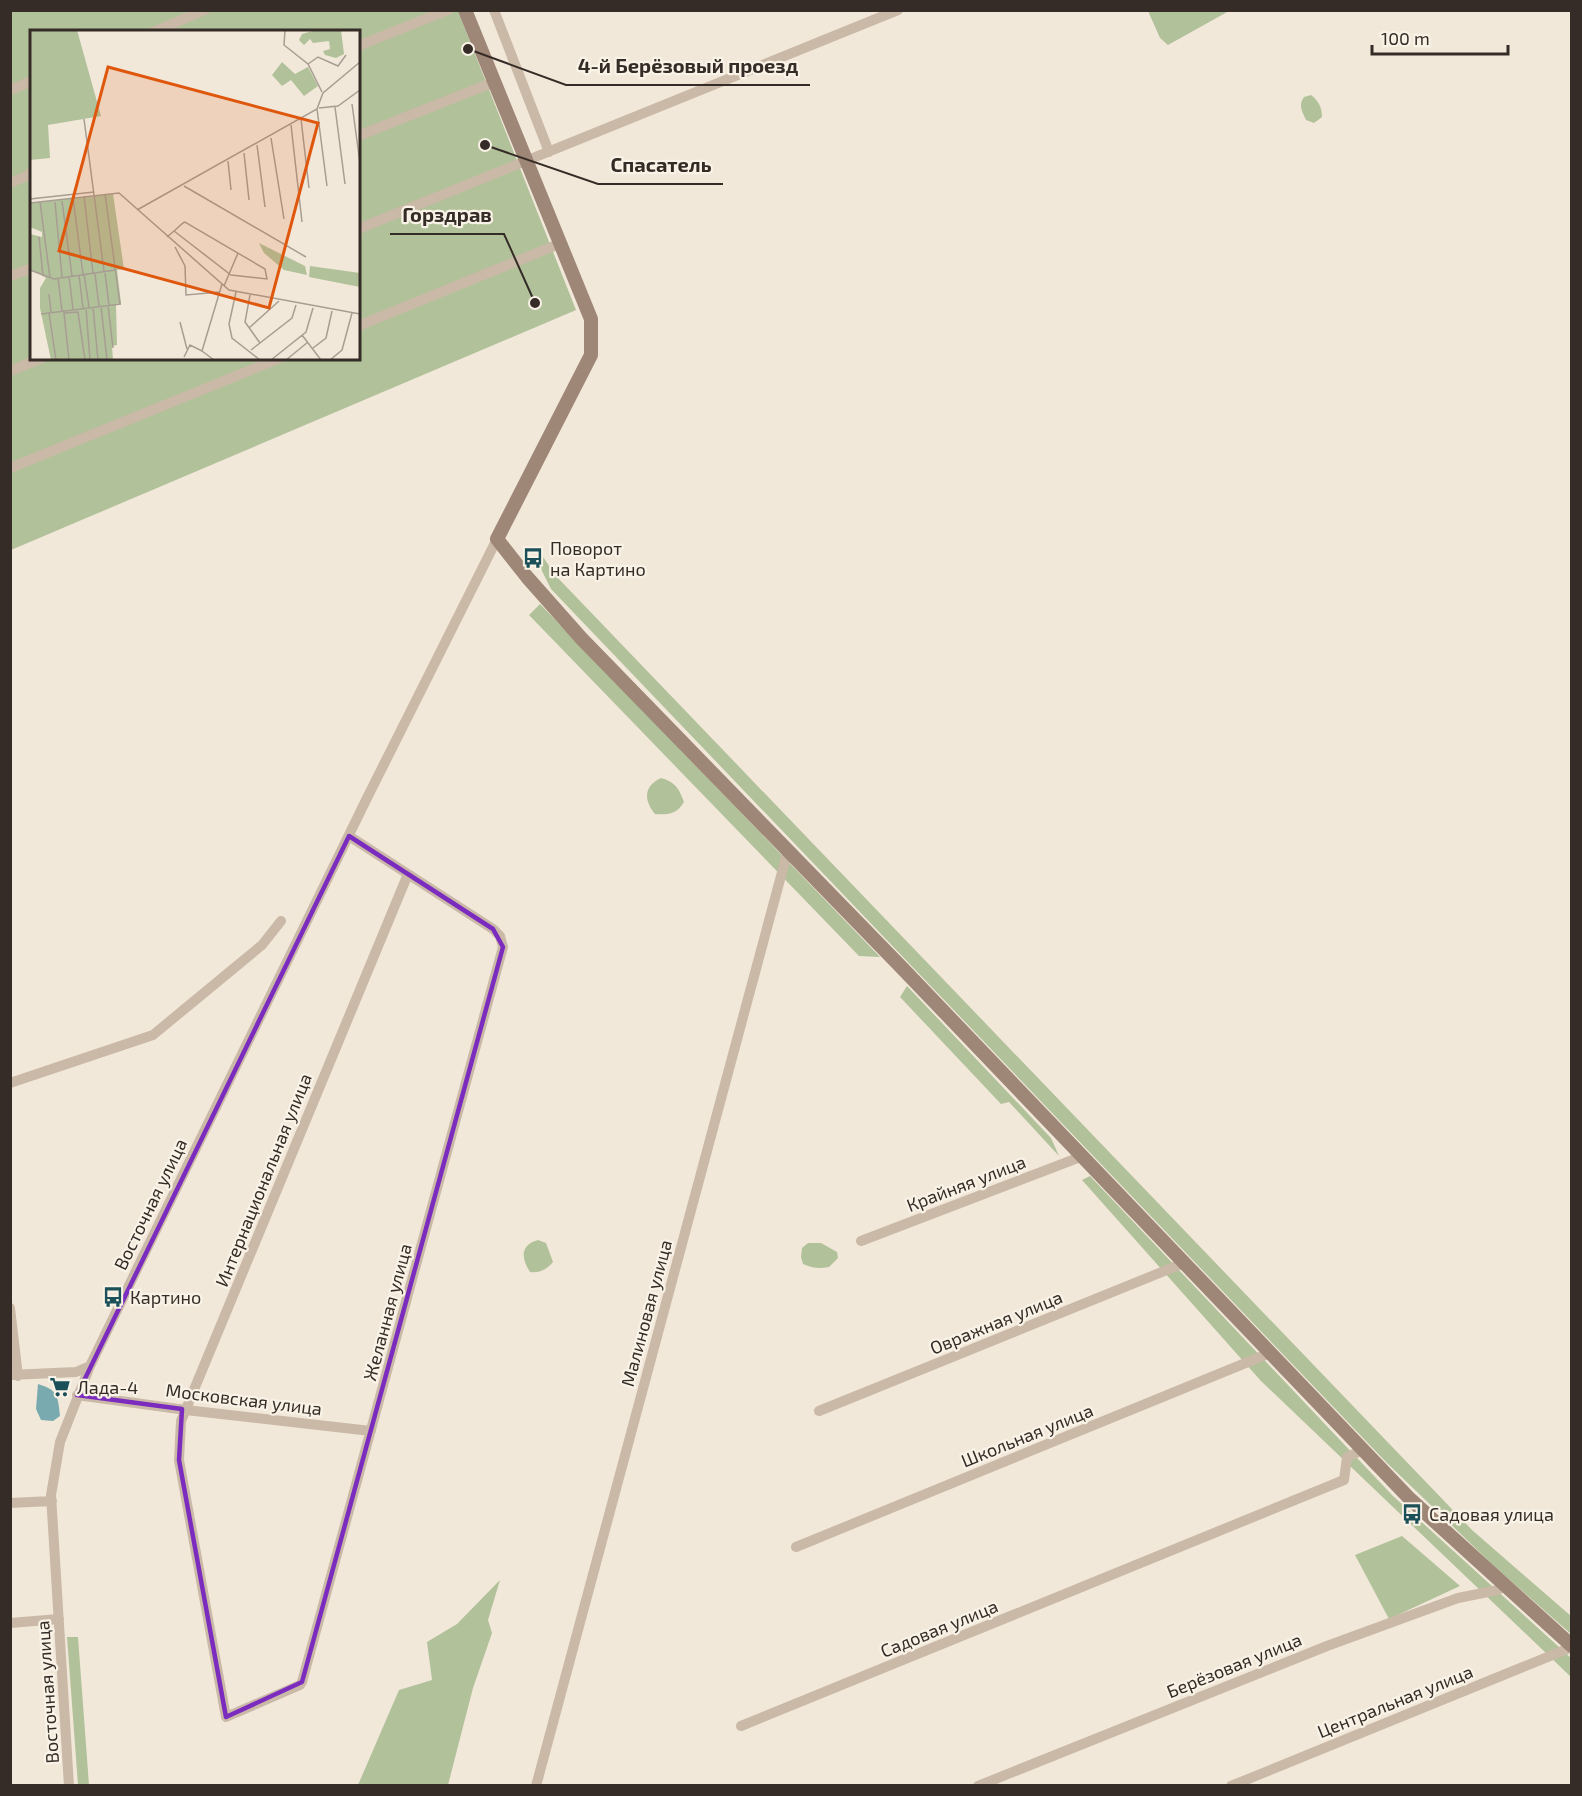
<svg xmlns="http://www.w3.org/2000/svg" width="1582" height="1796" font-family="'Exo 2',sans-serif">
<rect width="100%" height="100%" fill="#f2e8da"/>
<!-- green -->
<path fill="#b1c19a" fill-rule="evenodd" d="M11,11H458L576,310L11,550ZM32,32H358V358H32Z
M1148,11H1229L1168,45L1160,38Z
M1311,95C1319,101 1322,108 1322,117L1314,123L1306,120C1302,111 1298,105 1304,97Z
M541,554L556,576L1472,1530L1571,1616V1634L1493,1565L1387,1463L551,589L537,561Z
M540,604L880,957L859,956L529,615Z
M661,778C675,782 679,788 684,802C677,814 669,815 655,814C644,801 643,786 661,778Z
M907,986L1051,1138L1059,1156L1009,1102L1001,1104L900,997Z
M1090,1176L1393,1496L1571,1658V1677L1261,1381L1082,1180Z
M538,1240L546,1243L553,1262C546,1270 540,1273 530,1272C521,1258 520,1245 538,1240Z
M808,1243H821L837,1252L838,1258L829,1267C819,1269 812,1268 803,1264L801,1257L802,1248Z
M1402,1536L1460,1586L1389,1619L1355,1555Z
M500,1580L488,1620L492,1633L473,1688L448,1785H358L399,1690L432,1680L427,1642L457,1624Z
M67,1637H78L89,1785H78Z"/>
<!-- water -->
<path fill="#78aaaf" d="M38,1384C58,1390 58,1396 60,1416L53,1421L41,1420L36,1409Z"/>
<g fill="none" stroke-linecap="round" stroke-linejoin="round">
<!-- street -->
<path stroke="#cab9a6" stroke-width="10" d="M494,10L549,152
M153,32L205,10
M358,46L448,10
M10,90L32,81
M358,136L494,82
M10,183L29,175L32,171
M358,229L898,10
M10,276L32,268
M358,326L559,244
M10,371L42,358
M10,468L280,358
M349,836L493,929L500,936L503,947L302,1682L300,1685L226,1717L179,1460L181,1421L408,874
M10,1083L153,1035L262,945L281,921
M861,1241L1083,1156
M10,1308L18,1376
M10,1375L76,1372L90,1366
M77,1395L186,1410L371,1431
M819,1411L1184,1263
M10,1503L52,1501
M796,1547L1270,1353
M10,1623L59,1619
M741,1726L1344,1480L1347,1457L1363,1450
M69,1786L51,1495L60,1442L90,1366L136,1271L366,800L497,539
M536,1786L788,850
M978,1786L1327,1646L1458,1598L1498,1590L1505,1585
M1231,1786L1572,1647"/>
<!-- secondary -->
<path stroke="#9e8777" stroke-width="14" d="M465,10L591,319V355L497,539L527,577L581,638L904,970L1410,1499L1572,1646"/>
</g>
<!-- marked area -->
<path fill="none" stroke="#7b2cbf" stroke-width="4.5" stroke-linejoin="round" d="M349,836L493,929L503,947L302,1682L226,1717L179,1460L182,1409L77,1395Z"/>
<!-- icons -->
<defs>
<g id="bus-bare" transform="scale(1.62)"><path d="M-5-6H5V4H4V6H2V4H-2V6H-4V4H-5ZM-3.5-4V0h7V-4ZM-3.5 1.2v1.5H-2V1.2ZM2 1.2v1.5H3.5V1.2Z" fill="#1c5058" stroke="#f9f2e6" stroke-width="2.5" paint-order="stroke"/></g>
<g id="supermarket-bare" transform="scale(1.62)"><path d="M-6-5.5h2.5l.6 2H6L4.5 2H-2.5L-4.4-4H-6ZM-1.5 3.2a1.3 1.3 0 1 0 .1 0ZM3 3.2a1.3 1.3 0 1 0 .1 0Z" fill="#1c5058" stroke="#f9f2e6" stroke-width="2.5" paint-order="stroke"/></g>
</defs>
<g fill-rule="evenodd">
<use href="#bus-bare" x="533" y="558"/>
<use href="#bus-bare" x="113" y="1297"/>
<use href="#supermarket-bare" x="60" y="1387"/>
<use href="#bus-bare" x="1412" y="1514"/>
</g>
<g text-anchor="middle" dominant-baseline="central" stroke-width="4.5" stroke-linejoin="round" paint-order="stroke">
<!-- poi labels -->
<g font-size="18" fill="#362c27" stroke="#f9f2e6" text-anchor="start">
<text x="550" y="548">Поворот<tspan x="550" dy="21">на Картино</tspan></text>
<text x="130" y="1297">Картино</text>
<text x="77" y="1387">Лада-4</text>
<text x="1429" y="1514">Садовая улица</text>
</g>
<!-- street labels -->
<g font-size="18" fill="#362c27" stroke="#f9f2e6">
<text transform="translate(263 1180) rotate(-68)">Интернациональная улица</text>
<text transform="translate(966 1183) rotate(-21)">Крайняя улица</text>
<text transform="translate(150 1204) rotate(-64)">Восточная улица</text>
<text transform="translate(387 1312) rotate(-75)">Желанная улица</text>
<text transform="translate(646 1313) rotate(-75)">Малиновая улица</text>
<text transform="translate(996 1322) rotate(-22)">Овражная улица</text>
<text transform="translate(244 1399) rotate(7)">Московская улица</text>
<text transform="translate(1027 1435) rotate(-22)">Школьная улица</text>
<text transform="translate(939 1628) rotate(-22)">Садовая улица</text>
<text transform="translate(1234 1665) rotate(-22)">Берёзовая улица</text>
<text transform="translate(47 1692) rotate(-94)">Восточная улица</text>
<text transform="translate(1395 1701) rotate(-22)">Центральная улица</text>
</g>
</g>
<!-- overview -->
<g transform="translate(30 30)">
<rect width="330" height="330" fill="#f2e8da"/>
<path d="M0,0H47L71,86L18,95L20,128L0,130ZM286,0H311L314,24L306,28L295,25L293,21L300,19L299,11L283,13L280,9L274,15L269,10L272,4ZM252,32L265,44L278,37L288,56L274,66L261,50L252,56L242,45ZM83,164L94,239L87,240L91,273L86,274L87,315L82,316L83,330H21L10,278V258L16,248L0,239V204L12,207V202L0,197V173ZM229,213L275,236L277,245L254,240L234,223ZM280,236L330,243V257L279,247Z" fill="#b1c19a"/>
<path fill="none" stroke="#a79d92" stroke-width="1.5" d="M255,0L254,15L278,34L292,62M278,34L288,27L308,36L316,25M322,74L330,133M305,77L315,154M289,78L308,76L330,60M287,79L297,156M54,89L74,241M271,89L279,158M261,95L272,192M241,108L254,189M227,115L235,177M214,123L219,170M198,131L201,160M154,156L276,227M75,164L90,274M54,166L63,243M43,168L53,244M0,169L64,162M32,171L42,246M10,172L20,248M25,172L32,247M0,173L89,163L199,260L330,284M107,180L287,79L293,63L330,32M9,207L13,246M137,207L144,201L153,193L155,192L235,239L237,249L201,245L144,201M145,217L155,236L156,265L190,262M0,240L24,249L85,240M75,243L79,275M54,244L59,277M65,244L69,276M49,245L53,278M39,246L43,279M28,248L32,281M194,256L208,223M206,262L199,294L202,308L230,330M19,264L21,282M220,265L215,292L230,313M78,275L83,318M71,276L77,330M63,277L68,330M56,278L60,330M19,283L26,330M11,284L91,274M150,292L157,319M219,298L249,271M272,305L291,330M283,318L296,308L302,281M221,320L262,288L266,275M154,327L160,315L172,321M39,330L34,283L48,282L55,330M184,330L172,321L192,254M241,330L276,302L283,278M256,330L278,312M300,330L312,320L322,283"/>
<path fill="#df570d" fill-opacity="0.15" stroke="#df570d" stroke-width="3" d="M78,37L288,93L239,278L29,221Z"/>
<rect width="330" height="330" fill="none" stroke="#362c27" stroke-width="3"/>
</g>
<!-- callouts -->
<path fill="none" stroke="#362c27" stroke-width="2" d="M468 49L566 85H810M485 145L598 184H723M535 303L504 234H390"/>
<g fill="#362c27" stroke="#f9f2e6" stroke-width="2">
<circle cx="468" cy="49" r="6"/>
<circle cx="485" cy="145" r="6"/>
<circle cx="535" cy="303" r="6"/>
</g>
<g font-size="20" text-anchor="middle" font-weight="bold" fill="#362c27" stroke="#f9f2e6" stroke-width="4.5" stroke-linejoin="round" paint-order="stroke">
<text x="688" y="73">4-й Берёзовый проезд</text>
<text x="661" y="172">Спасатель</text>
<text x="447" y="222">Горздрав</text>
</g>
<!-- border -->
<rect width="1582" height="1796" fill="none" stroke="#362c27" stroke-width="24"/>
<!-- scale -->
<path d="M1372 45v9h136v-9" fill="none" stroke="#362c27" stroke-width="3"/>
<text x="1381" y="45" font-size="18" fill="#362c27" stroke="#f9f2e6" stroke-width="4.5" paint-order="stroke">100 m</text>
</svg>
